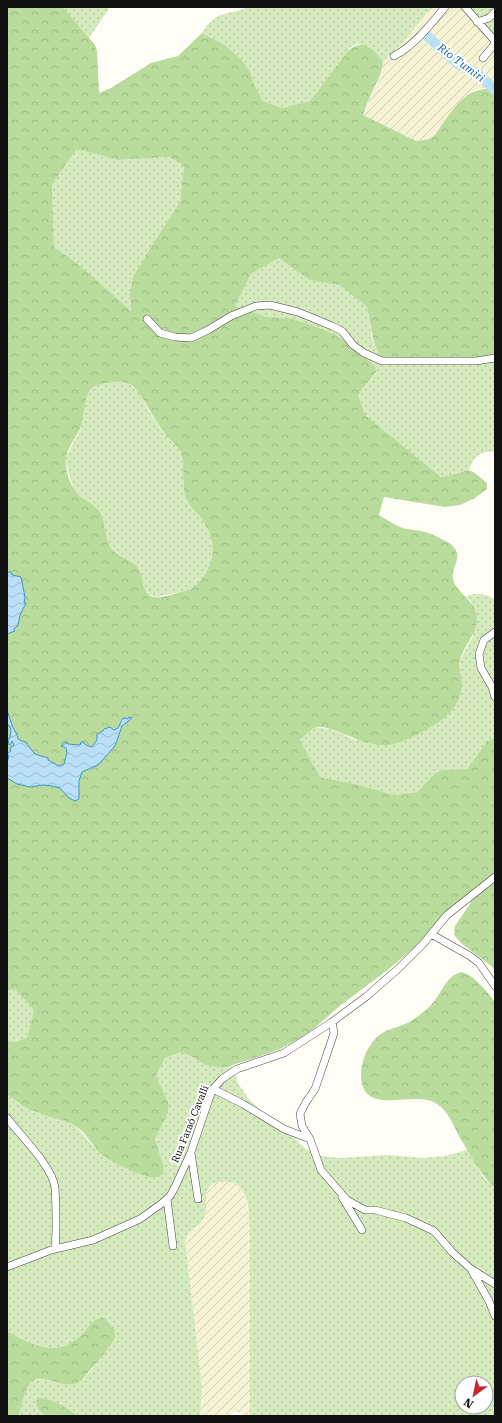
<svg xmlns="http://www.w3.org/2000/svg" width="502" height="1423" font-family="'Roboto Serif',serif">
<defs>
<pattern id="farmland-furrows" width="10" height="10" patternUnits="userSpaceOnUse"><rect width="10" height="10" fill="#f6f3d4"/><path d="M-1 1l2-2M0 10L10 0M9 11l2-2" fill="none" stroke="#d2cfb5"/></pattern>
<pattern id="grass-dots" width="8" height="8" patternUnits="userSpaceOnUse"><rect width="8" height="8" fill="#d5ebbd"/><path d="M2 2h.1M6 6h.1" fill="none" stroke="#b6c8a1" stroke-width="1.8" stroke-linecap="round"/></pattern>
<pattern id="forest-crowns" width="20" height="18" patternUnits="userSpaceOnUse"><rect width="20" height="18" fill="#b9dc9c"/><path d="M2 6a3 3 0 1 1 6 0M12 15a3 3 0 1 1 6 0" fill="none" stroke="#9ebc85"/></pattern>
<pattern id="water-waves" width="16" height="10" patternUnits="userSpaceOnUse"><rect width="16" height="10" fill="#b9e0f7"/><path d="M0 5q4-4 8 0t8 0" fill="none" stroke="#9ebfd3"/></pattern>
</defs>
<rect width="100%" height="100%" fill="#fffdf5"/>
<!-- farmland -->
<path fill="url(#farmland-furrows)" d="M432,7H461L484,35L495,41V89L486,88L478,89L469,94L461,100L432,138L416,141L363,115L373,90L379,80L382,73L383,62L405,40Z
M220,1181H232L238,1185L242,1189L245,1197L249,1214L250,1242V1416H244L237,1412H233L231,1416H200L202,1386L185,1241L189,1233L199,1224L205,1217L206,1211V1192L211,1184Z"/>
<!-- grass -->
<path fill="url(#grass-dots)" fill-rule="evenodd" d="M63,7H110L89,38Z
M249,7H432L405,40L383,62C377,55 367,43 357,44C353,45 349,49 347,52L310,101L282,108L263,101L254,84L251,74L222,43L202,33C216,9 227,16 249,7Z
M461,7H495V41C479,37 472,18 461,7Z
M77,149L118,160L169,157L184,166L180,202L152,245L130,294L131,311C106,288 82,267 54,247L52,184Z
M279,258L309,280L340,284L367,307L372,339L376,348L495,356V452C482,450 472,457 469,470L447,476L441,477L364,415L358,395L377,372L374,365L342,339L325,330L306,323L288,318L267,317L235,306L251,274Z
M122,382L130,384L139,393L152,416L163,432L180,449L184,473L183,482L212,536L213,549L210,563L202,579L196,586L188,590L157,597L150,595L144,590L142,580L133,563L113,550L108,543L96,506L80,496L74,489L68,472L66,463V457L70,449L80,430L83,421L85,405L88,394L92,388L99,384Z
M475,594C482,594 490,595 495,600V738L487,741L467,769L444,770L436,772L417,792L395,795L355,784L320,777L300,740C305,735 309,730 315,728C326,725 346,736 356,740L462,684L460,668V660L473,636L471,601L466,596Z
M15,989L34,1010L27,1039L15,1042L7,1041V991Z
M181,1052C189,1055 196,1061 204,1063C212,1066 224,1067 232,1065L239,1085L249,1099L258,1108L280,1124L306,1149L315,1154L321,1156L340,1158L388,1155L424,1158L445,1156L467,1150L484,1178L495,1189V1416H250V1242C249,1214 253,1171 211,1184L206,1192V1211L205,1217L199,1224L189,1233L185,1241L202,1386L200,1416H79L74,1414L41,1412L46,1416H19C21,1406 22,1392 30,1384C41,1372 56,1387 68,1384C72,1383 79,1382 83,1379C87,1376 115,1342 115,1338C116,1332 112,1326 109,1321L98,1318C90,1325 84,1333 76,1340C55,1358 27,1341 7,1331V1095L16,1102L38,1113L66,1121L76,1126L94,1147L164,1167L155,1139L168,1113L169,1104L156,1076L165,1058ZM462,1383H486V1407H462Z"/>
<!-- forest -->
<path fill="url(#forest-crowns)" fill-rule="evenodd" d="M7,7H63L95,45L97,51L99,93L111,88L151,63L178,56L202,33L222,43L241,59L251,74L254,84L263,101L282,108L310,101L347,52C363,37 372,48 383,62C382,74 378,80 373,90C369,98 366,107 363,115L416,141C420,140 427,140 431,138C436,135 440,127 443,123C457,104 468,86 495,89V356L404,365L395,364L382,357L376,348L373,339L367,307L340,285L309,280L279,258L251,274L235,306L267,317L288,318L306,323L325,330L342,339L374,365L377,371L358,395L365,415L441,477L447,476L469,470L475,473L487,483V489L475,498L460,505L445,507L384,497L379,515C386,519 393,524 400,527C405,529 410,529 415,530C426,532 434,534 443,540C448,542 452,544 455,549C462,558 451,568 453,578C454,590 472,599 476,612C481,631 464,644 460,660C458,668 462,676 462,684C462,699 451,714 439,722C422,732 401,746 381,745C361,745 331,725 317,727C310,729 305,736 300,740L320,777L355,784L395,795L417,792L436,772L444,770L467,769L487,741L495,738V969L461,943L454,935L455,926L476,895L429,932L416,946L389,969L341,1005L311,1031L301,1038L280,1049L255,1058L226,1067H216L204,1064L190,1056L181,1052L165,1058L156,1076L169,1104L168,1113L155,1139L164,1167L163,1174C161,1175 159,1177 157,1177C147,1180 109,1161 101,1154C92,1145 85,1131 74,1125C63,1119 51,1118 39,1113C27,1109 17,1102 7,1095V1041L15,1042L27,1038L34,1010L15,989L7,991ZM77,149L118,160L169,157L184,166L180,202L152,245L133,277L130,294L131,311C106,288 82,266 54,247L52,184ZM122,382C124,383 128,383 130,384C141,391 154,420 163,431C167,438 175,443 179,449C185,458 182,483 185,494C187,502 192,508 198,514C213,533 218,549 206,572C201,581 195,589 184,591C175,593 158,601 149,595C141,589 144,578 139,570C134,560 121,558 113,550C103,539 107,523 99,511C95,504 86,501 80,496C71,488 64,470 66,457C69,443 81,433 83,419C88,385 88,384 122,382Z
M462,972C476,977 486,990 495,1002V1189C480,1173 470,1155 459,1136C453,1125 449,1112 437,1104C415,1088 361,1120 361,1074C362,1056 371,1037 388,1030C396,1027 404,1025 411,1021C418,1016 426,1011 432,1004C442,993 446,975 462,972Z
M102,1317C109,1321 116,1328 115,1337C114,1345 88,1372 82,1380C53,1399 32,1347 19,1416H7V1331C34,1345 58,1360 83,1333C88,1327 94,1319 102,1317Z
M40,1398C55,1399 66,1409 79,1416C71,1416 53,1418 47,1416C41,1414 36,1407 36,1401Z"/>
<!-- water -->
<path fill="url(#water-waves)" stroke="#3f96cf" d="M10,571L12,575L21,577L25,597L24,603H26L20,615L18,625L14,629L15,631L7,634V574Z
M7,710L12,725L17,735L18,739L26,743L35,754L48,758V760L59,766L64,764L67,753L66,748L61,746L66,742L68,744L80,745L81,742H83L86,745L92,747L97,740V734L103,731L104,729L110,727L114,730L118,728L123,718L128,719L129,717L132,718L122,726L115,746L98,765L82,772L79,781V799L75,801L69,798L60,788L52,786L43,785L30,787L17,784L7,778V762L9,756L7,754L11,751L10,748L14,745L12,741L10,745H9L8,739L10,738L11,729L7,723Z"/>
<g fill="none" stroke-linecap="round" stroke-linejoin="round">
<!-- river -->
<path stroke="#b9e0f7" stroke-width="10" d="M426,35L458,64L478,74L495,90"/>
<!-- minor casing -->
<g stroke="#444" stroke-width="8">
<path id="minor" d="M465,7L495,41L494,45L483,58
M477,22L489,18L495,12
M394,56C415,45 430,25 445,7
M147,319L160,333L175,337L191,338L208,330L231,316L256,306L270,305L298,312L332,326L342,331L353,345L364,353L382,361H476L495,358
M495,632L484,640L479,654L481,668L492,687L495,697
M431,934L470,956L479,963L495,986
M332,1022L334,1033L328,1051L315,1089L306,1102L300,1114L302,1126L310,1139L321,1170L347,1200L365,1210H375L406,1218L434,1231L452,1252L471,1269L495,1284
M213,1089L243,1104L284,1129L310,1139
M7,1118C20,1135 53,1167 55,1188C56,1201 56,1215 56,1227C56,1235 55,1241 56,1249
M191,1153L198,1199
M342,1197L362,1230
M167,1199L173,1246
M7,1267L51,1250L93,1240L140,1219L161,1204L170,1196L175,1187L191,1152L209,1099L213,1089L222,1079L237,1069L284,1053L332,1022L367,996L399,968L423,944L447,915L495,877
M472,1271L489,1301L495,1316"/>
</g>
<!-- minor -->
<use href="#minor" stroke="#fff" stroke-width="7"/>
</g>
<g text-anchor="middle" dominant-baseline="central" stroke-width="4" stroke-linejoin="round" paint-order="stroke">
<!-- street labels -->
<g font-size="10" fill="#111" stroke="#fff">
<text transform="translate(190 1124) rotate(-68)">Rua Faraó Cavalli</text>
</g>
<!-- water labels -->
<g font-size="11" font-style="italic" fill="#1768a6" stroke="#fff">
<text transform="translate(461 63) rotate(37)">Rio Tumiri</text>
</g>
</g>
<!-- border -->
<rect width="502" height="1423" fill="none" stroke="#111111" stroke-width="16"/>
<!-- north arrow -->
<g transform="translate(474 1395) rotate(213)"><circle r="19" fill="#ffffff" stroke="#a0a0a0"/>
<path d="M0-3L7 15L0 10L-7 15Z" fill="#c4262e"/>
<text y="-6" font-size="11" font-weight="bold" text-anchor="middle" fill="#111111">N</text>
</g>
</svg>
